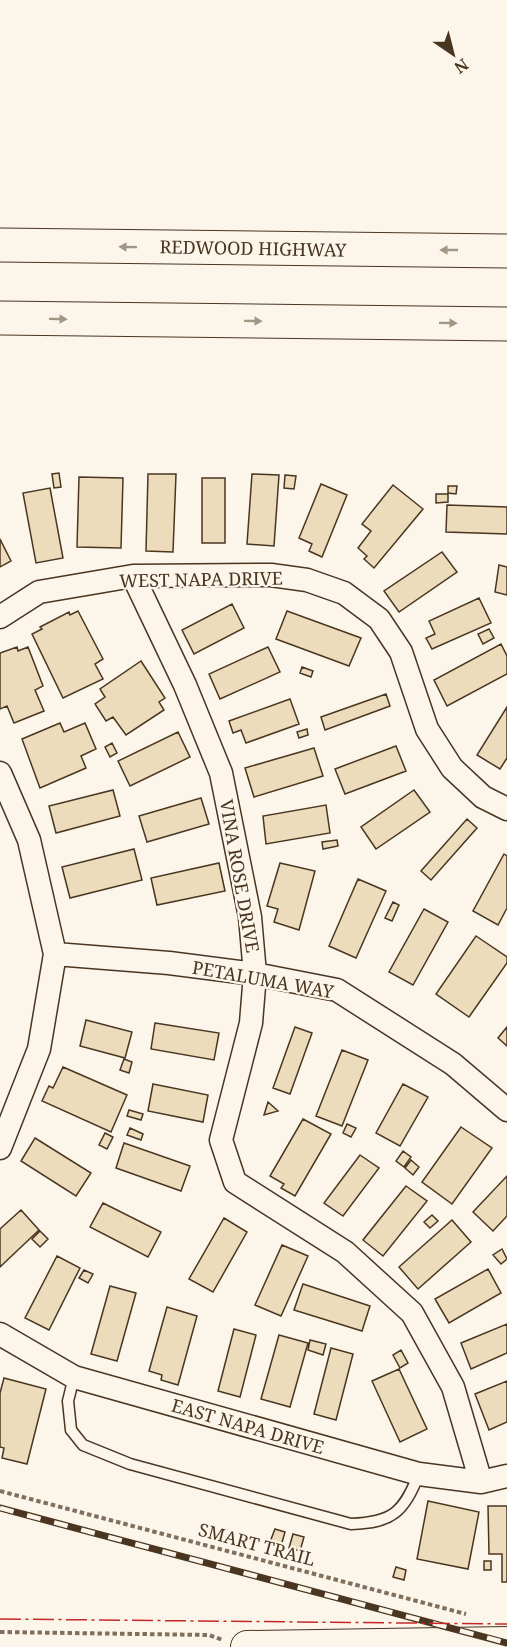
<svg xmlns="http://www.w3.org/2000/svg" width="507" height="1647" font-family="'Noto Serif',serif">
<rect width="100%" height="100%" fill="#fbf6e9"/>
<!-- building -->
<path fill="#ecdcbc" stroke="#4a3520" stroke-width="1.5" d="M59,473L61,487L54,488L52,474Z
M148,474H176L173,552L146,551Z
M252,474L279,475L274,546L247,544Z
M285,475L296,476L294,489L284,488Z
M79,477L123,478L121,548L77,547Z
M202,478H225V543H202Z
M321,484L347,495L322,557L309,551L312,544L299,538Z
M393,485L423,509L374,568L364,559L367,556L358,548L371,531L362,524Z
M448,486H457L456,494L448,493Z
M50,488L63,558L36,563L23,493Z
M436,494H448V502L436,503Z
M447,505L507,507V534L446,532Z
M0,539L11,561L0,567Z
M442,552L457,572L399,612L384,591Z
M499,565L507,567V595L495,592Z
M479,598L491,623L432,649L426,638L435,634L429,621Z
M232,604L244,628L194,654L182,630Z
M78,611L103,659L95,664L103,679L63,698L32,634L42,629L40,627L69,612L70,615Z
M287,611L361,638L349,666L276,639Z
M489,629L494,638L483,644L478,634Z
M501,644L507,656V674L447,706L434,680Z
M17,647L18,651L28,647L43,686L35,690L44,711L14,723L7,706L0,709V653Z
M268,647L280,672L220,699L209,674Z
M141,661L165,698L159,702L164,710L126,735L113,717L106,721L95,704L105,697L100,689Z
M302,667L313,671L311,677L300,673Z
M386,694L390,706L325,730L321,717Z
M290,699L299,724L246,743L241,730L233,733L229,721Z
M507,707V758L500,769L477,755Z
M60,723L64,732L85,723L96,749L81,756L86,768L40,788L22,739Z
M307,729L308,735L299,738L297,732Z
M178,732L190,757L130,786L118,761Z
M112,743L117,753L110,757L105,747Z
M396,746L406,771L345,794L335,769Z
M314,748L323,776L254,797L245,768Z
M113,790L120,816L56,833L49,806Z
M414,790L430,812L376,849L361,827Z
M201,798L209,824L147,842L139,816Z
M326,805L330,833L266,844L263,816Z
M467,819L477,828L431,880L421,871Z
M337,840L338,846L323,849L322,842Z
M134,849L142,880L70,898L62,867Z
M504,854L507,856V908L498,925L473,911Z
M219,863L225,891L157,905L151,878Z
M280,863L315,871L299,930L274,922L278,909L267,906Z
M358,879L386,891L356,958L329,946Z
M393,902L399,905L392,921L385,918Z
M424,909L448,922L413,985L389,972Z
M476,936L507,957V963L469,1017L436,994Z
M86,1020L132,1032L125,1058L80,1046Z
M155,1023L219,1033L214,1060L151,1049Z
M295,1027L312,1033L290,1094L273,1088Z
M507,1027V1046L498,1038Z
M342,1050L368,1060L342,1126L316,1116Z
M124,1059L132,1062L129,1073L120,1070Z
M63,1067L127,1095L111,1132L42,1101L49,1086L53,1088Z
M153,1084L208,1095L203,1122L148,1111Z
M403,1084L428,1097L400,1146L376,1133Z
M268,1102L278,1111L264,1115Z
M129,1110L143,1114L141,1120L127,1116Z
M303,1119L331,1134L295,1196L281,1188L284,1184L270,1176Z
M347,1124L356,1128L351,1137L343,1133Z
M461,1127L492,1148L452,1204L422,1182Z
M130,1128L143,1134L141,1140L127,1135Z
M105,1133L113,1137L107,1149L99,1145Z
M35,1138L91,1173L76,1196L21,1161Z
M124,1143L190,1166L181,1191L116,1168Z
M403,1151L411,1157L404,1167L396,1161Z
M360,1155L379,1168L343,1216L324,1203Z
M411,1160L419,1167L413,1175L405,1168Z
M507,1176V1216L493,1231L473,1212Z
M406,1186L427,1201L383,1256L363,1240Z
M103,1203L161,1232L148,1257L90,1227Z
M21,1210L39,1230L0,1267V1229Z
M432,1215L438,1221L430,1228L424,1222Z
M224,1218L247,1232L213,1292L189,1279Z
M452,1220L471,1242L418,1289L399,1267Z
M40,1231L48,1239L40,1247L32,1239Z
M282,1245L308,1256L281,1316L255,1305Z
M502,1249L507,1259L501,1264L493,1255Z
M57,1256L80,1268L49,1330L25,1318Z
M488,1269L501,1293L449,1323L435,1299Z
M84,1270L93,1274L88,1283L79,1278Z
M303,1284L370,1306L362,1331L294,1310Z
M110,1286L136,1293L117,1361L91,1354Z
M167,1307L197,1316L178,1385L161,1380L162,1375L149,1371Z
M507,1324V1353L471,1369L461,1343Z
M234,1329L256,1335L240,1397L218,1391Z
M279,1335L308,1343L290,1407L261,1399Z
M310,1340L326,1344L323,1355L308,1350Z
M331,1348L353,1354L336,1420L314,1414Z
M401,1350L408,1363L400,1368L393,1355Z
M399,1369L427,1429L400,1442L372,1381Z
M4,1378L46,1389L27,1464L2,1458L4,1448L0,1447V1393Z
M507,1381V1422L489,1430L475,1394Z
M428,1501L479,1512L468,1569L417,1559Z
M488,1506H507V1582H502V1554H489Z
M275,1529L285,1532L281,1546L270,1542Z
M293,1534L304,1537L300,1551L289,1548Z
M484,1561H491V1570H484Z
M396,1567L406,1570L404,1580L393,1577Z"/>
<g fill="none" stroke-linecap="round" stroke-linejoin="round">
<!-- lane casing -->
<g stroke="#4a3520" stroke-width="13">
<path id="lane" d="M74,1377L68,1401L71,1430L83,1445L130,1464L351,1524C393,1522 403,1513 419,1474"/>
</g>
<!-- street casing -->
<g stroke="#4a3520" stroke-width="25">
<path id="street" d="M133,576L185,685L221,773L250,917L255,974L251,1023L221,1140L235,1182L345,1252L412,1313L453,1387L481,1482
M0,617L39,592L133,576L271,575L307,580L344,593L379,619L401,652L427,729L452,768L483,797L507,809
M0,773L29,840L55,954L39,1049L0,1148
M55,954L169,963L255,974L337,990L453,1064L507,1110
M0,1334L74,1377L419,1474L481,1482L507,1476"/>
</g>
<!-- secondary casing -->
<g stroke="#4a3520" stroke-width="34">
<path id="secondary" d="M247,1647L507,1643"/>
</g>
<!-- highway casing -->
<g stroke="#4a3520" stroke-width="35">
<path id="highway" d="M0,245L507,251
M0,318L507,324"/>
</g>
<!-- path -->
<path stroke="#7f6f5c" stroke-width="4" stroke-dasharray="4.5 3" stroke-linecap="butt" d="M0,1491L466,1614
M0,1632L209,1635L223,1640"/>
<!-- lane -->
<use href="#lane" stroke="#fbf6e9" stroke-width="10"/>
<!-- street -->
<use href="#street" stroke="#fbf6e9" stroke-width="22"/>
<!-- secondary -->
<use href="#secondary" stroke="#fbf6e9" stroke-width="32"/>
<!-- highway -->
<use href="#highway" stroke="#fbf6e9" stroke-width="33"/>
<!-- rail casing -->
<g stroke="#4a3520" stroke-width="7">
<path id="rail" d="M0,1508L507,1643"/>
</g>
<!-- rail -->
<use href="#rail" stroke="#fbf6e9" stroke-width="4.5" stroke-dasharray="14" stroke-linecap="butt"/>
<!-- power -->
<path stroke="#c62828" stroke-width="1.5" stroke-dasharray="21 4.5 3 4.5" stroke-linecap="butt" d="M0,1619L507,1624"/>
</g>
<!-- one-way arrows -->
<defs><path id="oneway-solid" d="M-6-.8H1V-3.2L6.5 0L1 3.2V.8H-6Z" transform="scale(1.5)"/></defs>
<g fill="#a29684">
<use href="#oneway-solid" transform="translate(128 247) rotate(-179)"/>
<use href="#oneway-solid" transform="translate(449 250) rotate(-180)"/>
<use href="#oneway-solid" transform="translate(58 319) rotate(1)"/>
<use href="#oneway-solid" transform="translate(253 321) rotate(1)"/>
<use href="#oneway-solid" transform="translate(448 323) rotate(1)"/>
</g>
<g text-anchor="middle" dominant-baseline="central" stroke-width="4.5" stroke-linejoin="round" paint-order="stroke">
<!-- street labels -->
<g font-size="18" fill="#4a3520" stroke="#fbf6e9">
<text transform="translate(253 248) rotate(1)">REDWOOD HIGHWAY</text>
<text transform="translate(201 579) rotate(-1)">WEST NAPA DRIVE</text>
<text transform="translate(240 876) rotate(80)">VINA ROSE DRIVE</text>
<text transform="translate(263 979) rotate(10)">PETALUMA WAY</text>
<text transform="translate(248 1426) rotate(16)">EAST NAPA DRIVE</text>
<text transform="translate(257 1544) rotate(15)">SMART TRAIL</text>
</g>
</g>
<!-- north arrow -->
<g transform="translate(453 54) rotate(145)" stroke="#fbf6e9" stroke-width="4.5" paint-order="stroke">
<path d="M0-4.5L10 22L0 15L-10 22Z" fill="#4a3520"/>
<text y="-9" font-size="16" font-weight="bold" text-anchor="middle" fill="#4a3520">N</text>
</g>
</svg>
